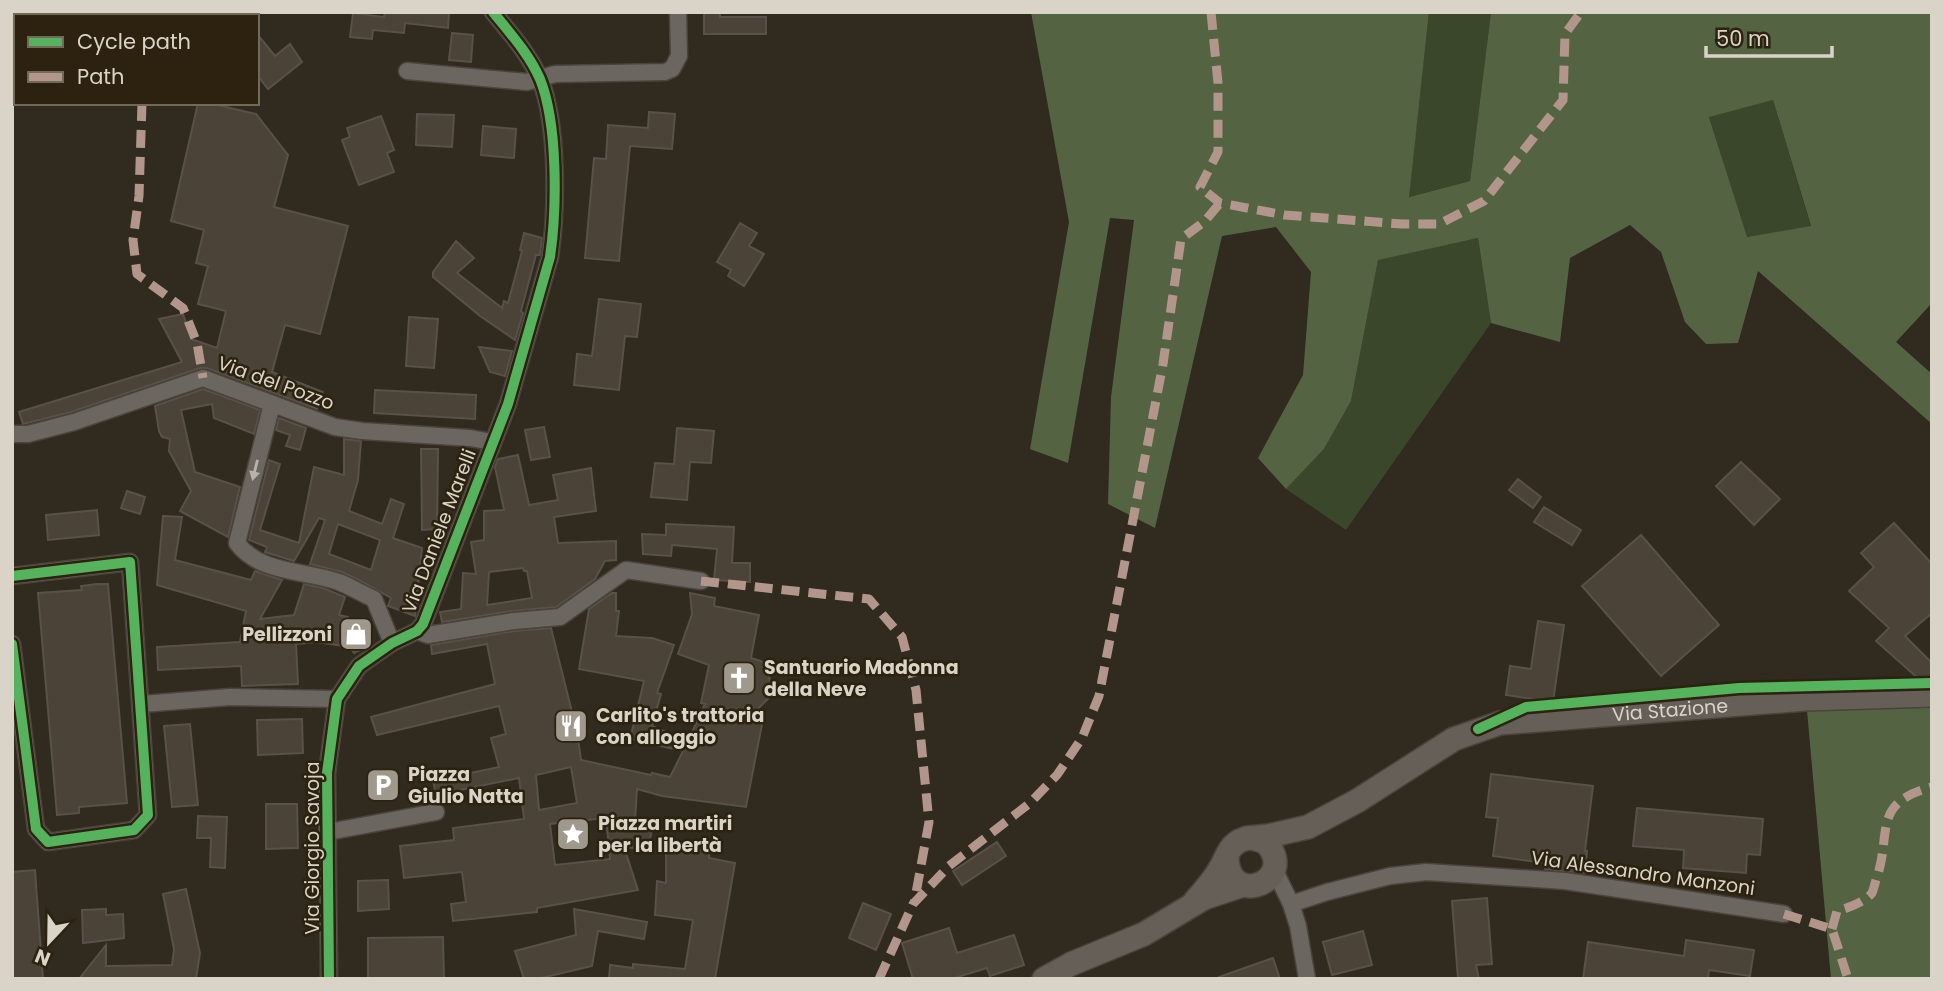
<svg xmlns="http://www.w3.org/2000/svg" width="1944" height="991" font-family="Poppins,sans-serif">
<rect width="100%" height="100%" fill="#302a1f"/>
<!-- green -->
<path fill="#3a472b" d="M1429,12H1491L1470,181L1408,197Z
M1773,100L1811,227L1746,237L1709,116Z
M1478,238L1491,323L1346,530L1286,489L1324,449L1351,401L1378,259Z"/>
<!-- forest -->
<path fill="#546442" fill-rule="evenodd" d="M1031,12H1429L1409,197L1470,181L1491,12H1932V303L1896,342L1932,374V424L1758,271L1738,343L1706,344L1685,322L1661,252L1630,225L1570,258L1560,342L1491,323L1478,238L1378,260L1351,401L1324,449L1286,489L1258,458L1303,375L1311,272L1276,227L1222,236L1155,528L1108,504L1111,397L1134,220L1110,218L1068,463L1030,449L1069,222ZM1773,100L1811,226L1747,237L1709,117Z
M1932,695V979H1831L1806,699Z"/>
<!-- building -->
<path fill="#4b4338" stroke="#575149" stroke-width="2" fill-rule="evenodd" d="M385,12H449L448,28L405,23L404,33L373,30L372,39L350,37L353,13L384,17Z
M704,12H720V17H766V34H704Z
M452,33L473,35L471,62L449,60Z
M257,34L275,56L290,44L302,62L268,89L257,75Z
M198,103H209L256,114L288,155L274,207L348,226L320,334L285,325L272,372L323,392L317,409L207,368H200L71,412L23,424L19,412L182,362L159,319L183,314L191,339L217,348L226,311L198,304L208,266L196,263L204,230L171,221Z
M649,112L675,114L672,149L630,146L619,261L585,258L594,158L606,159L608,125L648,128Z
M417,114L454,115L452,147L416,145Z
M381,116L394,150L387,153L394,172L359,185L342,140L350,137L347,128Z
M483,126L516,129L514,158L481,155Z
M740,223L757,233L749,246L764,254L744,286L728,276L731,270L717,262Z
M524,233L542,238L540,255H536L521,311L523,313L515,340L480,316L433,277V272L456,241L474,258L457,273L502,308L504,301L508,303L522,251L520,250Z
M599,299L641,304L637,337L625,336L619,390L574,385L577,354L592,356Z
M409,317L438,319L434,368L406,366Z
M479,347L512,351L505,376L490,372Z
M203,389L260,410L254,434L214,418L212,404L181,410L195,472L240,487L228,537L180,511L191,491L169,451L170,439L162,437L159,431L155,406Z
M375,390L476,395L475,419L374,413Z
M279,418L306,428L300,450L286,446L290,435L276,430Z
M544,427L550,457L531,460L525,430Z
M677,428L714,431L711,463L690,462L687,500L651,497L655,463L674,464Z
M344,439L361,441L358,480L349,511L382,524L391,499L404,504L393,538L422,548L415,616L388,606L391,598L357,579L342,572L310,564L325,520L319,518L294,561L265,552L267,547L249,540L269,460L280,464L260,530L299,543L314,467L344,475ZM338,524L380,540L371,570L329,554Z
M421,449H438L437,529L422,530Z
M518,455L529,505L558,500L553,475L591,468L596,511L554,517L558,543L616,541V560L605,561L595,579L556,607L512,611L442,622L440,612L461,609L463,573L476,574L471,542L484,540V511L504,510L495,467L498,459ZM523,568L524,571H527L532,598L487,605L489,572Z
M1741,462L1780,499L1754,525L1716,486Z
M1518,479L1541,497L1533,508L1509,490Z
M127,491L145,497L140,514L121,508Z
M1544,507L1581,530L1572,545L1534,522Z
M97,510L99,535L48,540L46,515Z
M163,516L182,517L175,560L251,580L255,571L282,580L260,619L294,615L304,584L323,588L345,597L339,615L348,617L349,629L370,631L371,645L354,653L350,647L316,642L296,644L298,684L242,686L241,666L158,670L157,647L240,642L246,611L157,585Z
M1894,523L1932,564V613L1905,636L1932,663V676L1927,681H1921L1876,641L1889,628L1849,591L1874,567L1861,553Z
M666,524L734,527L732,563H750V582L714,580L717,549L672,545L671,556L643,554L642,534L666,535Z
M1641,535L1719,625L1661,676L1582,586Z
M97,584H108L127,803L79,807V813L57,815L38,593L82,590L81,586Z
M612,593H616V611H619L616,636L652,638L674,645L657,693L661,694L652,726L688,741L705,704L701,703L709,665L678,654L692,614L690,593L715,598L714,606L759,615L751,658L761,661L767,668L772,689L769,698L745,721L762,724L746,807L662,796L637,789L635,821L653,824L648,850L624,847L638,890L537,908V912L453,921L451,904L466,902L462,872L404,878L400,846L454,840L453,828L524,819L519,778L436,795L433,781L499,767L491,738L506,734L499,706L377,735L371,717L495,684L487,644L432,654L431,645L515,631L551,628L577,732L581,760L651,775L652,773L670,777L683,751L630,739L644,681L579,669L589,609ZM571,767L577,803L539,810L536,775ZM606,818L610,859L555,865L550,824Z
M1538,621L1564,625L1553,702L1506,695L1510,666L1531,669Z
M302,719L303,753L258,755L257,720Z
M190,724L198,805L172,807L164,726Z
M1491,774L1593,786L1585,851H1587L1585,873L1545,869V863L1493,856L1498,818L1486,817Z
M266,804H297L298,848L266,849Z
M1637,808L1763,819L1760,855L1747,854L1746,873L1683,868L1684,850L1633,846Z
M198,816L227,817L225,868L210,867L211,838H197Z
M997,842L1006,856L962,885L953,871Z
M666,850H709V858L735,863L715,979H609L610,965L633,968V964L685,969L693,920L655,915L657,881L666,883Z
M35,870L43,979H12V872Z
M388,880L389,909L358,911V881Z
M186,889L200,953L196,979H79L106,945V966L172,965L174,949L163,894Z
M1487,898L1492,964L1476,965L1479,979H1458L1452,901Z
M863,903L891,914L876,950L849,938Z
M106,909V915L123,914L124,938L83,943L82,910Z
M574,909L647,922L644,939L598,931L592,966L537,979H524L515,951L576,935Z
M949,928L957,953L1014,935L1024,965L990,976L987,968L951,979H913L902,943Z
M1363,931L1372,965L1332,975L1323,942Z
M443,937L444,979H368V938Z
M1686,940L1754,950L1750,976L1709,970L1708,979H1583L1588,942L1684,956Z
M1273,958L1280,979H1219V977Z"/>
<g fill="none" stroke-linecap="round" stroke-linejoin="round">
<!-- street casing -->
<g stroke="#4a443c" stroke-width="19">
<path id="street" d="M407,71L527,82L555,74L665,72L672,69L679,56L678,12
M272,404L237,543C260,574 305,570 339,582C351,587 363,594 374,599L392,643
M12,434H28L74,422L203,378L335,427L362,431L470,438L492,442
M12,576L130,562L148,815L134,830L48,842L36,829L12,644
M417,631L428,635L514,621L560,617L626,570L701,581
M142,704L230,697L337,699
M328,832L436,812
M1274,869L1291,904L1298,926L1307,979
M1291,904L1327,892L1390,876L1426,872L1565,881L1784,914
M329,979L327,773L337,699L359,666L392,643L417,631L423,624L508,404L550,257C557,209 558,124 540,79C529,54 510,33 493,12"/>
</g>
<!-- secondary casing -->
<g stroke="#4a443c" stroke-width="26">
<g id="secondary">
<path id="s1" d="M1247,838L1268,836L1308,827L1357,801L1454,739L1500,723L1806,699L1932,695"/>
<path d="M1195,901C1205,890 1214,879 1221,867C1226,859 1228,849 1235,844C1241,839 1249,837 1255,839C1262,840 1269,845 1272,851C1289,885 1228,906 1227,857"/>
<path d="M1044,979L1071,964L1144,934L1204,898L1243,885"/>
</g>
</g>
<!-- street -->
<use href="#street" stroke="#6c6661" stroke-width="16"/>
<!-- secondary -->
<use href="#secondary" stroke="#665f57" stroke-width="23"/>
<!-- quiet -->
<path stroke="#b2968c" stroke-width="9" stroke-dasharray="18 9" stroke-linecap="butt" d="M1211,12L1218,83V152L1200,187L1220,203L1285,215L1402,224H1439L1484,201L1563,100L1565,34L1581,12
M151,16V12
M142,103L139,196L133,240L137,274L183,308L197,343L203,378
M701,581L869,599L902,637L916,690L929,822L914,904
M1784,914L1832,929L1848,979
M1832,929L1837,911C1848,908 1865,902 1872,893C1874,889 1875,882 1877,877C1892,832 1871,803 1932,787
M879,979L913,904L949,866L1030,803L1057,775L1082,738L1099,696L1163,364L1181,239L1204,222L1220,203"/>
<!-- cycleway casing -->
<g stroke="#2c220f" stroke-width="15">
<path id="cycleway" d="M12,576L130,562L148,815L134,830L48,842L36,829L12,644
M1478,729L1526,707L1739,688L1932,683
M329,979L327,773L337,699L359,666L392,643L417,631L423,624L508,404L550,257C557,209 558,124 540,79C529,54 510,33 493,12"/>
</g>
<!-- cycleway -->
<use href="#cycleway" stroke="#56b35d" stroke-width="10"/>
</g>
<!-- one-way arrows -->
<defs><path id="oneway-solid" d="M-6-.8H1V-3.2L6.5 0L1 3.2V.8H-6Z" transform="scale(1.75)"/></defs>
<use fill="#b9b2a9" href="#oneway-solid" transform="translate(255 470) rotate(104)"/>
<!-- icons -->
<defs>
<g id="shop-square" transform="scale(1.75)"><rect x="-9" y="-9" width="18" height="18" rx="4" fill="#9e988d" stroke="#2c220f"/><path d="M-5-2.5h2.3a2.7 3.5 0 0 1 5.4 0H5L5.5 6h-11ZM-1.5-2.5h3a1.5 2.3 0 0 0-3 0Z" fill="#fff"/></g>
<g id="church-square" transform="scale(1.75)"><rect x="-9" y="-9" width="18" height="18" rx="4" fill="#9e988d" stroke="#2c220f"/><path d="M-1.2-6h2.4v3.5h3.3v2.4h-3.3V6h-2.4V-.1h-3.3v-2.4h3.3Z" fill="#fff"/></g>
<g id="restaurant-square" transform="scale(1.75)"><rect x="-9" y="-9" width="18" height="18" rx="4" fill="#9e988d" stroke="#2c220f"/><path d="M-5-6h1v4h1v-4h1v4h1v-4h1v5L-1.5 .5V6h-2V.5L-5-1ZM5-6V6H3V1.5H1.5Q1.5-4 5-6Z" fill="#fff"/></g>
<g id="parking-square" transform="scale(1.75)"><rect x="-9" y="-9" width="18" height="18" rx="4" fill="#9e988d" stroke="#2c220f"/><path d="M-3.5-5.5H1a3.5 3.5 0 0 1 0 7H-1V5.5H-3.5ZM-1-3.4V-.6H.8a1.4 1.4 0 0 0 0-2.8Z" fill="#fff"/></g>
<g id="sight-square" transform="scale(1.75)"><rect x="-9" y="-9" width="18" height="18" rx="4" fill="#9e988d" stroke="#2c220f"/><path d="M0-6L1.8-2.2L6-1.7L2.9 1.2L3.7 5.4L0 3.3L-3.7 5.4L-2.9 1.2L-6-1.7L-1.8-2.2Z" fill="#fff"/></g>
</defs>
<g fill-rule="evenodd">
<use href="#shop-square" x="356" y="634"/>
<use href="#church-square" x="739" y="678"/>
<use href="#restaurant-square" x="571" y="726"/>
<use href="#parking-square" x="383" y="785"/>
<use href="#sight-square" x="573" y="834"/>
</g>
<g text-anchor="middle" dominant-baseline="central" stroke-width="5" stroke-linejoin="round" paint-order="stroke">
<!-- street labels -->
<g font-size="19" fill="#dad3c8" stroke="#2c220f">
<text transform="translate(276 383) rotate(20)">Via del Pozzo</text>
<text transform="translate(439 531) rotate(-69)">Via Daniele Marelli</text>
<text stroke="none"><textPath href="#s1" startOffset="452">Via Stazione</textPath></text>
<text transform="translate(312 848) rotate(-90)">Via Giorgio Savoja</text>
<text transform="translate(1643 873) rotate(8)">Via Alessandro Manzoni</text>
</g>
<!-- poi labels -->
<g font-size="19" font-weight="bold" fill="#dad3c8" stroke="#2c220f" text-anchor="start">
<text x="332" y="634" text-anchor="end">Pellizzoni</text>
<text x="764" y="667">Santuario Madonna<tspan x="764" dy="22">della Neve</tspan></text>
<text x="596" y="715">Carlito's trattoria<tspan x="596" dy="22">con alloggio</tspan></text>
<text x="408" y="774">Piazza<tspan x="408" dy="22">Giulio Natta</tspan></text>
<text x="598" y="823">Piazza martiri<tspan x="598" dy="22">per la libertà</tspan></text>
</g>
</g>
<!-- border -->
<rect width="1944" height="991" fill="none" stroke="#dad3c8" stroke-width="28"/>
<!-- legend -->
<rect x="14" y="14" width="245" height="91" fill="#2c220f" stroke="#726959" stroke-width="2"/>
<rect x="28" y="37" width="35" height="10" fill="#56b35d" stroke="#726959" stroke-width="2"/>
<text x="77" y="49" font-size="21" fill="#dad3c8">Cycle path</text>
<rect x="28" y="72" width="35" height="10" fill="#b2968c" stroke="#726959" stroke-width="2"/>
<text x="77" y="84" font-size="21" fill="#dad3c8">Path</text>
<!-- north arrow -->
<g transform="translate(49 942) rotate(202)" stroke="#2c220f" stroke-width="5" paint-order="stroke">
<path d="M0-5L12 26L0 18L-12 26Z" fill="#dad3c8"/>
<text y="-10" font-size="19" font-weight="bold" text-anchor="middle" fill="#dad3c8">N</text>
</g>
<!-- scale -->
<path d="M1706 46v10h126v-10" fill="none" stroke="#dad3c8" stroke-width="3.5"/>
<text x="1716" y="46" font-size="21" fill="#dad3c8" stroke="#2c220f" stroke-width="5" paint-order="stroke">50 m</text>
</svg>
